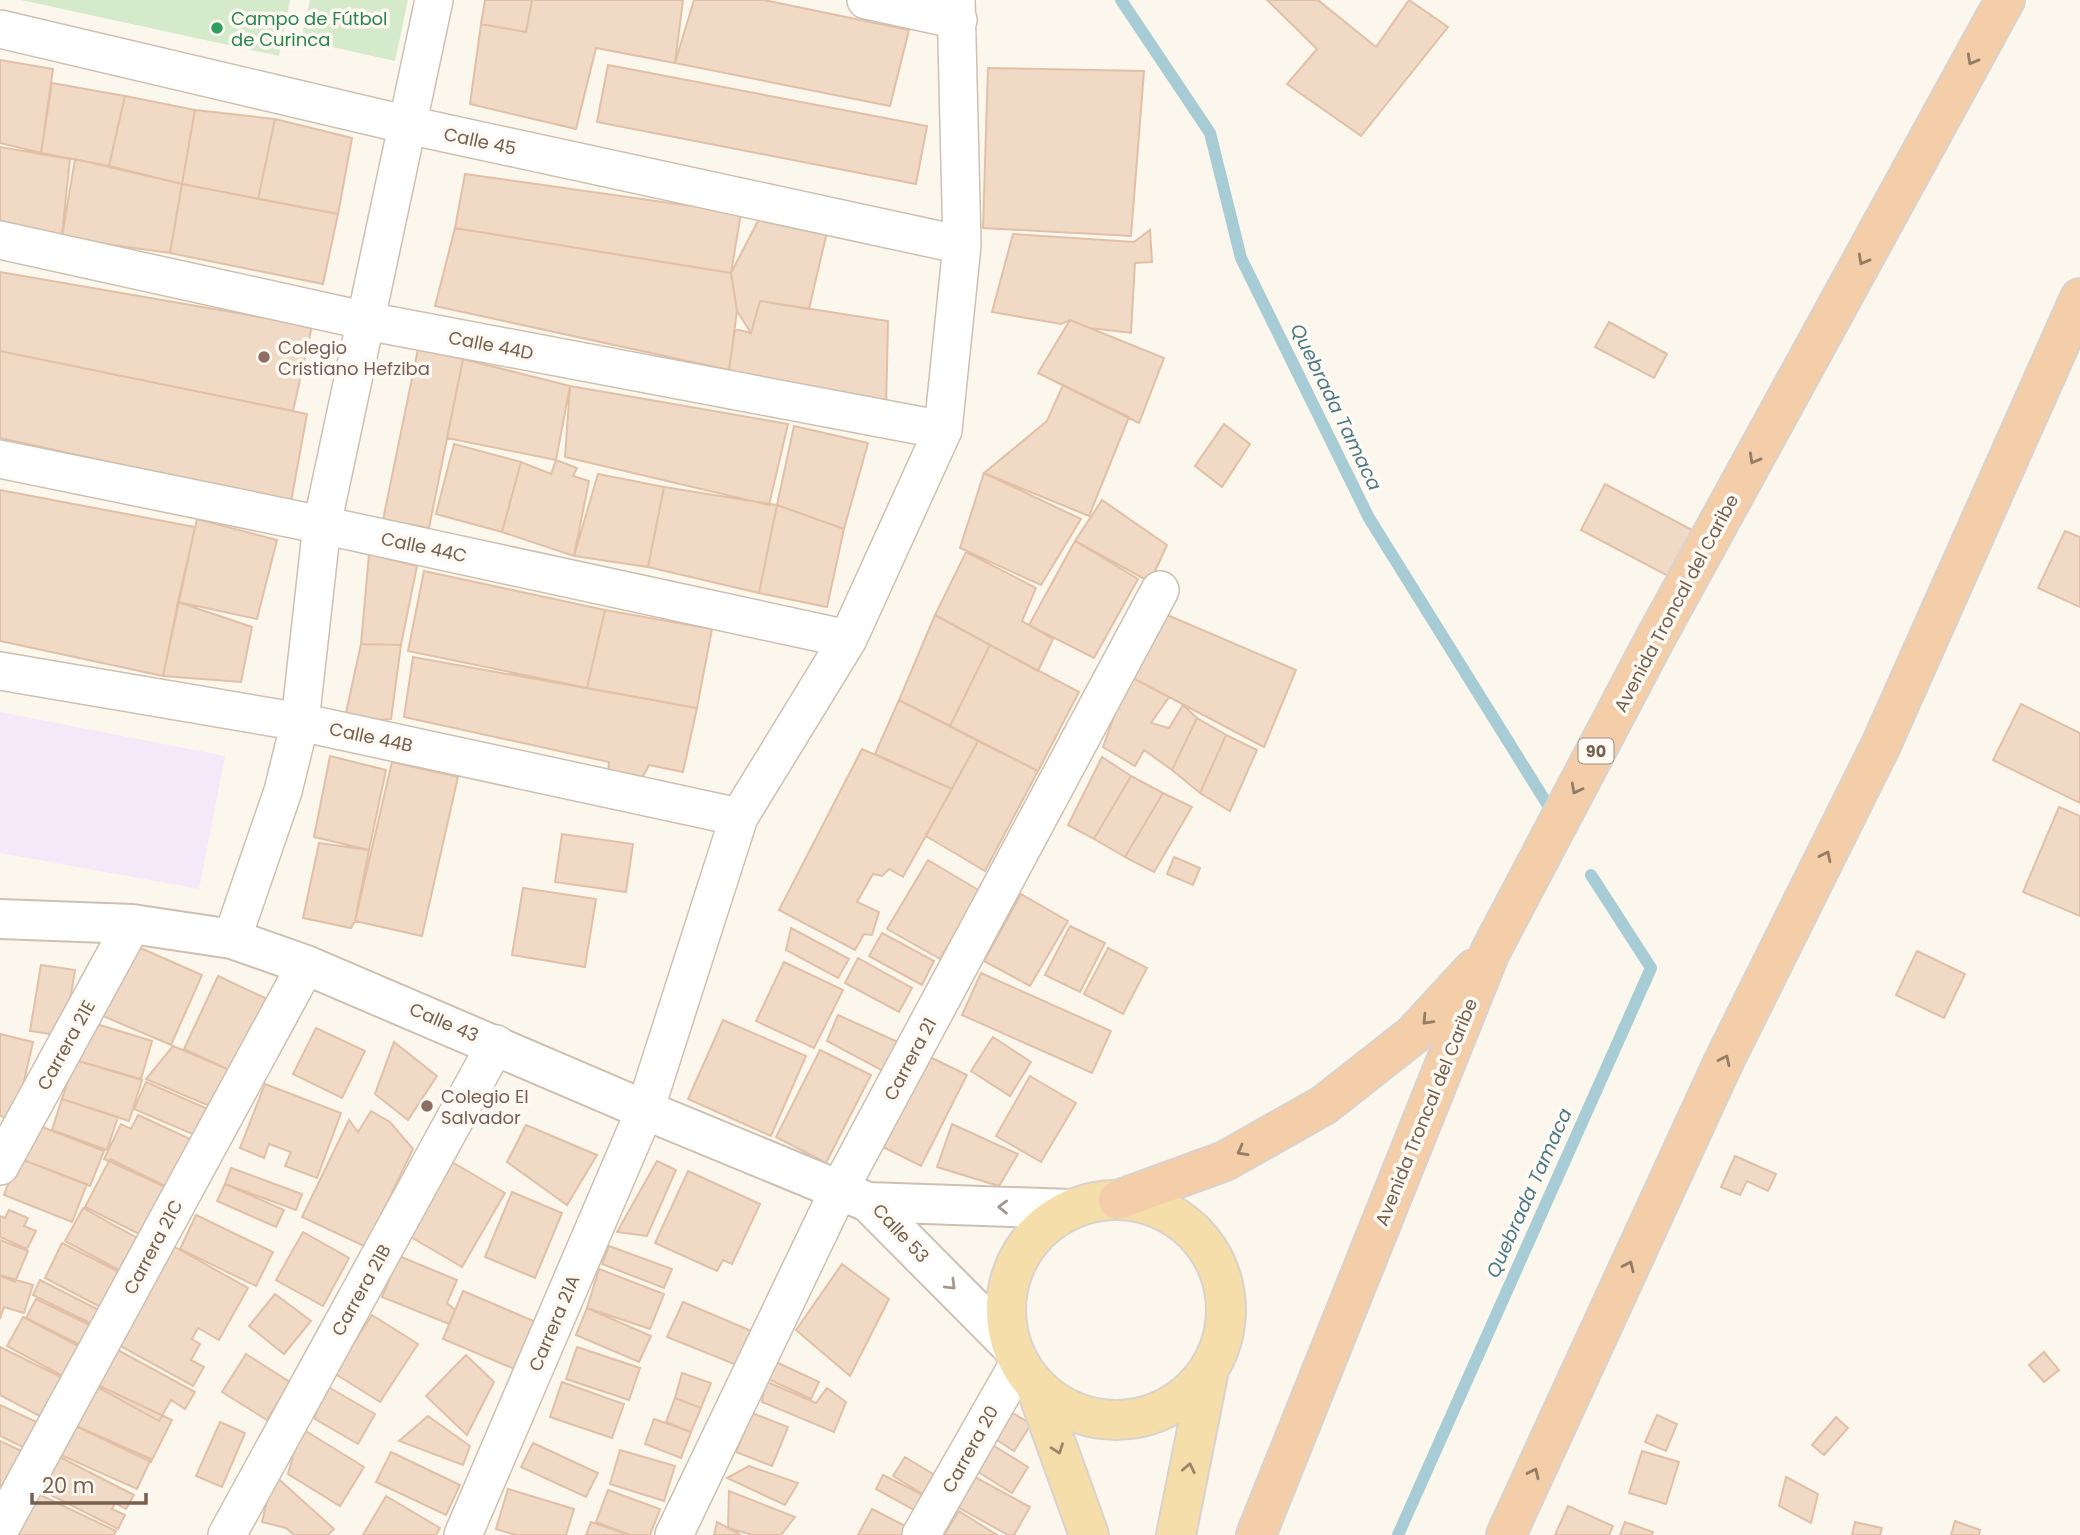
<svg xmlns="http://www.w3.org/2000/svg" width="2080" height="1535" font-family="Poppins,sans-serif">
<rect width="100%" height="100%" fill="#fcf7ec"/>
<!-- education -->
<path fill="#f4e8f9" d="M0,712L225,756L199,889L0,853Z"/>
<!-- green -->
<path fill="#d5e9cb" d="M21,0H290L279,56Z
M310,0H408L395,61L301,40Z"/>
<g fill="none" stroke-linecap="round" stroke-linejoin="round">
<!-- stream -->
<path stroke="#a8ccd6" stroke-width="12" d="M1121,0L1210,133L1241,258L1369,518L1554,815
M1398,1535L1651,968L1591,875"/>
</g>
<!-- building -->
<path fill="#f0d9c5" stroke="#e1c0a7" stroke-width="2" d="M485,0H532L526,32L481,24Z
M532,0H683L675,63L596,48L576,129L470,104L481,24L526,32Z
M694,0H764L909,30L890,106L675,63Z
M1267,0H1318L1376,47L1409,0L1448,27L1361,136L1287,84L1317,49Z
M0,60L53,69L41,153L0,143Z
M608,65L927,126L916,184L597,122Z
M988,68L1144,71L1131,236L983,228Z
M52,83L125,96L109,166L41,153Z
M125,96L195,110L182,184L109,166Z
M195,110L275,119L258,199L182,184Z
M275,119L352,138L338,214L258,199Z
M0,147L70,159L61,243L0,226Z
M75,159L182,184L170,253L97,243H61Z
M465,174L741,213L731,273L455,228Z
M182,184L338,214L323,284L170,253Z
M759,219L827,232L809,309L760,301L751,333L737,311L731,273Z
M455,228L731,273L737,311L729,370L435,306Z
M1150,230L1152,262L1135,263L1131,333L1090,328L1070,320L1061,324L992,312L1013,234L1134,242Z
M0,272L312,326L293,411L0,351Z
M760,301L888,321L886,410L729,370L735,329L751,333Z
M1070,320L1164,358L1139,423L1038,373Z
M1609,322L1667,354L1654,378L1595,347Z
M418,349L463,359L429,528L383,520Z
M0,351L307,414L291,502L0,438Z
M463,359L570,386L556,460L447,438Z
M1063,385L1129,417L1089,516L984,473L1047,421Z
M570,386L788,424L769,505L565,457Z
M1224,424L1250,444L1222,487L1195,466Z
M794,426L868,443L844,529L777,505Z
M454,444L521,462L502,532L436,514Z
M556,460L577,468L573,476L589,481L574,556L502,532L521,462L551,474Z
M984,473L1081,519L1041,585L960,548Z
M598,474L664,487L648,567L574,556Z
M1605,484L1692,530L1668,576L1581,530Z
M664,487L777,505L759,593L648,567Z
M0,490L195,527L163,676L0,641Z
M1102,500L1167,545L1150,582L1075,541Z
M777,505L844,529L827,607L759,593Z
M197,519L277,540L257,619L178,602Z
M2065,531L2080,537V607L2038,588Z
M1075,541L1138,579L1094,658L1029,625Z
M966,552L1036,588L1022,621L1053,639L1038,671L935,615Z
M369,554L417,566L401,645L361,644Z
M424,571L605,610L587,688L408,651Z
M178,602L252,627L241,682L163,676Z
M605,610L712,629L697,708L587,688Z
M1158,611L1296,670L1264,747L1129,676Z
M935,615L990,645L950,726L899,700Z
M361,644L401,645L391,719L344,722Z
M990,645L1079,692L1038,771L950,726Z
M413,657L697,708L683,772L649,765L641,780L608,773L609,762L404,717Z
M1129,676L1169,697L1151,723L1169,728L1183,705L1197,718L1172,770L1144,750L1135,766L1103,747Z
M899,700L978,741L952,789L875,754Z
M2021,704L2080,733V803L1993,760Z
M1197,718L1226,735L1200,793L1172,770Z
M1226,735L1257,750L1230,811L1200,793Z
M978,741L1038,771L985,871L926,836Z
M862,749L952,789L903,877L889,869L882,876L873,874L857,902L879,912L872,935L864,934L855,950L779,910Z
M330,756L386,770L369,850L314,837Z
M1102,757L1131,776L1094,839L1068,825Z
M392,762L458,777L422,936L355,921Z
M1131,776L1163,793L1125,857L1094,839Z
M1163,793L1192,807L1154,872L1125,857Z
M2059,807L2080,816V916L2023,892Z
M562,834L633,844L626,892L555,882Z
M319,843L369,850L355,921L351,928L303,918Z
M1174,857L1200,868L1193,885L1167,874Z
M928,860L980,891L940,959L887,929Z
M523,888L596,899L585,967L512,955Z
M1021,894L1068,921L1030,986L984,961Z
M1070,926L1105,943L1080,992L1045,975Z
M791,928L849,959L838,978L786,950Z
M882,933L934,961L922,985L869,956Z
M127,942L202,975L171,1045L96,1013Z
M1108,948L1147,968L1123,1014L1084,994Z
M1917,951L1965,974L1944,1018L1896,995Z
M858,958L912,988L899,1012L845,983Z
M784,962L843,990L814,1048L756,1021Z
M41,965L75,970L64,1036L30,1031Z
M981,973L1111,1031L1092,1073L962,1015Z
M218,976L278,1004L244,1077L184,1049Z
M838,1015L898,1042L883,1071L827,1041Z
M723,1020L806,1056L771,1136L688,1099Z
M90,1022L152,1041L141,1079L78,1061Z
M316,1028L365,1051L342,1098L293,1074Z
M0,1034L33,1042L15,1120L0,1116Z
M993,1037L1031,1062L1010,1096L971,1071Z
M394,1042L437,1076L408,1120L375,1094Z
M173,1046L242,1075L226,1113L146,1079Z
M820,1050L871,1075L826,1163L776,1137Z
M928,1056L967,1075L921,1166L883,1147Z
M75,1060L142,1080L129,1121L62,1099Z
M1030,1076L1076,1103L1041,1162L996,1136Z
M146,1082L215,1112L204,1139L134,1109Z
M265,1084L341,1113L317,1178L285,1166L291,1152L269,1144L264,1158L240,1148Z
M62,1099L118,1117L107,1150L52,1130Z
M371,1111L390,1122L413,1149L366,1247L302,1217L349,1120L358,1132Z
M138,1115L201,1144L178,1193L104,1159L121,1124L131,1129Z
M32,1123L104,1151L90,1186L18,1158Z
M952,1124L1018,1154L999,1186L937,1167Z
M526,1125L597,1155L567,1205L507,1162Z
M1735,1156L1776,1174L1768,1191L1747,1181L1740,1195L1721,1187Z
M18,1158L87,1184L72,1222L4,1195Z
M110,1159L175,1191L151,1240L85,1207Z
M657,1161L676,1170L647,1236L617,1232Z
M452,1162L505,1193L462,1267L409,1236Z
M231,1168L302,1194L296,1210L225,1184Z
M688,1171L760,1204L732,1264L723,1260L717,1271L655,1243Z
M225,1184L284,1210L276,1227L217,1201Z
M512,1192L562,1213L535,1278L485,1257Z
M83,1208L148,1244L130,1276L65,1241Z
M9,1210L28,1218L24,1226L36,1231L27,1249L0,1237V1216L5,1218Z
M196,1215L273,1252L256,1286L180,1249Z
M303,1232L349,1258L323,1306L276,1280Z
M0,1240L28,1251L15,1282L0,1276Z
M62,1243L127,1276L108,1311L45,1278Z
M173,1246L248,1288L219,1340L198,1328L192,1339L200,1344L191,1360L204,1367L193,1386L117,1344Z
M609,1246L672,1269L664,1288L602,1264Z
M399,1256L457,1280L447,1303L455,1310L449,1324L382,1297Z
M842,1264L889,1299L850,1376L796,1330Z
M599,1269L664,1294L650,1329L587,1308Z
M0,1275L33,1285L24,1313L4,1307L0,1319Z
M40,1280L107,1314L100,1328L33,1295Z
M463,1291L536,1322L517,1370L443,1339Z
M275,1294L311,1321L284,1354L249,1326Z
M36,1299L96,1328L86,1348L26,1318Z
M683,1302L754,1332L739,1366L667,1337Z
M587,1308L651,1336L639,1362L576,1335Z
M372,1315L418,1344L380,1402L334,1373Z
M23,1317L84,1349L68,1379L7,1346Z
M0,1347L67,1380L47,1420L0,1395Z
M577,1347L640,1368L629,1400L566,1379Z
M114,1348L195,1392L185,1409L171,1400L159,1421L94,1385Z
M2044,1352L2059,1370L2044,1382L2029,1365Z
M246,1354L290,1382L267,1420L222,1392Z
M466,1355L494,1382L467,1435L426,1396Z
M774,1361L819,1382L811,1399L766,1378Z
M682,1373L711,1383L701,1408L675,1398Z
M83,1378L172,1420L151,1462L65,1421Z
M765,1381L816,1403L827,1388L846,1402L834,1432L762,1402Z
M562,1382L624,1404L612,1438L550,1417Z
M323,1384L375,1414L358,1444L315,1419Z
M675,1398L701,1408L691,1432L666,1422Z
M0,1405L45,1426L33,1452L0,1436Z
M1011,1412L1031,1424L1014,1451L994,1438Z
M752,1413L788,1427L772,1466L736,1452Z
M1657,1415L1677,1424L1666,1451L1645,1442Z
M428,1416L470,1446L463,1465L399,1441Z
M1836,1417L1848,1428L1824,1455L1812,1445Z
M654,1419L691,1432L681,1458L645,1444Z
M65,1421L151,1459L137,1489L52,1451Z
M220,1422L245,1433L222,1487L196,1476Z
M301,1428L364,1467L340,1506L288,1474Z
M0,1441L28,1454L0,1510Z
M533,1443L598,1473L586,1497L521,1467Z
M991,1444L1028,1467L1012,1493L975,1470Z
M620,1450L675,1466L664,1501L610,1484Z
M1642,1451L1679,1462L1666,1504L1629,1493Z
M391,1452L460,1485L446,1515L376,1482Z
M52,1453L134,1495L126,1509L115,1503L112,1509L125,1515L118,1529L35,1487Z
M905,1457L938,1477L926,1496L893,1476Z
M749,1466L798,1483L785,1505L727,1478Z
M273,1474L334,1529L328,1535H294L286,1528L262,1522Z
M883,1475L923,1495L914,1510L876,1489Z
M973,1476L1030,1507L1014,1535H1008L956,1506Z
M1786,1477L1818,1494L1811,1523L1779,1506Z
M508,1489L574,1509L566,1535H516L496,1529Z
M30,1490L116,1531L114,1535H8Z
M608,1490L660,1509L650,1535H630L596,1522Z
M729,1491L795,1517L781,1535H753L728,1528Z
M386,1496L440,1528L436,1535H363Z
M1568,1506L1613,1526L1609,1535H1555Z
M872,1509L909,1528L905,1535H858Z
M959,1511L997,1535H944Z
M1955,1521L1980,1530L1979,1535H1951Z
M591,1522L629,1535H586Z
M717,1522L728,1528L741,1535H714Z
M1625,1522L1653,1532L1652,1535H1620Z
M1855,1522L1882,1528L1880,1535H1852Z"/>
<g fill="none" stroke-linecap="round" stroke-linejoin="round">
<!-- minor casing -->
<g stroke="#cec0b1" stroke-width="40">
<path id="minor" d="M866,0L958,20
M0,29L408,125L962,245
M0,240L367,321L943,430
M0,459L322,525L848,639
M0,671L300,722L739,817
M232,939L283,791L300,722L322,525L434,0
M0,1166L132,924
M0,1529L306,965
M227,1535L496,1044
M463,1535L645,1110L739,817L848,639L943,430L962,245L956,0
M674,1535L838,1192L1160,590
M921,1535L1019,1363"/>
</g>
<!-- tertiary casing -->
<g stroke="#cec0b1" stroke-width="42">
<path id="tertiary" d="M0,919L132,924L232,939L306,965L645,1110L868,1202L1071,1209
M868,1202L1011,1346"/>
</g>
<!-- primary casing -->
<g stroke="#d9d2ce" stroke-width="42">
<path id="primary" d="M1006 1310a110 110 0 1 1 220 0a110 110 0 1 1-220 0Z
M1035,1385L1089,1535
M1176,1535L1209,1370"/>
</g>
<!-- trunk casing -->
<g stroke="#d9d2ce" stroke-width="42">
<path id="trunk" d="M1118,1200L1225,1161L1324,1105L1413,1035L1474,969
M1256,1535L1490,952L1655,639L2005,0
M1506,1535L1724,1061L1881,745L2080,298"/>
</g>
<!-- minor -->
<use href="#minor" stroke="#fff" stroke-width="37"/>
<!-- tertiary -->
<use href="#tertiary" stroke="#fff" stroke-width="38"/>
<!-- primary -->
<use href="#primary" stroke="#f5deaa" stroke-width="38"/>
<!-- trunk -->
<use href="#trunk" stroke="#f3cea8" stroke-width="38"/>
</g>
<!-- one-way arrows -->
<defs><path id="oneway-chevron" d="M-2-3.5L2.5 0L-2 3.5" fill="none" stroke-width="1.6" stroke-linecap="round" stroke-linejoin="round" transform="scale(1.75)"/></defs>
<g stroke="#957c65">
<use href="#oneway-chevron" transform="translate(1972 60) rotate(119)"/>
<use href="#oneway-chevron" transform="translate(1863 260) rotate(119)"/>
<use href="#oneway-chevron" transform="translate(1754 459) rotate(119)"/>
<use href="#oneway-chevron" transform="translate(1576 789) rotate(118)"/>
<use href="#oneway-chevron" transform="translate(1826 856) rotate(-64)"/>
<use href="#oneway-chevron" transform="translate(1427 1020) rotate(133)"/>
<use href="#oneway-chevron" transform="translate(1725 1060) rotate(-64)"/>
<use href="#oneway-chevron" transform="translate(1242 1151) rotate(151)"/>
<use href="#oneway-chevron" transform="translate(1629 1266) rotate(-65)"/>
<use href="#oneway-chevron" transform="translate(1534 1473) rotate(-65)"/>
</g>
<g stroke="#a6988d">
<use href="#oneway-chevron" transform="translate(1003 1207) rotate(-179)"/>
<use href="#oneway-chevron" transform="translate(951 1285) rotate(45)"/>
</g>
<g stroke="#9c866a">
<use href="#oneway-chevron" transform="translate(1058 1449) rotate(70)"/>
<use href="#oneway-chevron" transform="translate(1189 1468) rotate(-78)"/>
</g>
<!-- markers -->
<circle fill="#2e9e5b" stroke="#fefaf3" stroke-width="2.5" cx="217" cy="28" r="7"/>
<g fill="#8d6e63" stroke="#fefaf3" stroke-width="2.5">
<circle cx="264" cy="357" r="7"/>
<circle cx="427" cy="1106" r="7"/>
</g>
<g text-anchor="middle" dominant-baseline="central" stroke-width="7" stroke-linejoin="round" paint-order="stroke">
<!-- shield labels -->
<rect fill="#fefaf3" stroke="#9f8e80" stroke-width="2" x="1578.5" y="738.5" width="35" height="25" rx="5"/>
<g font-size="16" font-weight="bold" fill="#76604f">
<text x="1596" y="751">90</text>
</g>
<!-- leisure labels -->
<g font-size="18" fill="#27864d" stroke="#fefaf3" text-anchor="start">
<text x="231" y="18">Campo de Fútbol<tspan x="231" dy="21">de Curinca</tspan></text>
</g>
<!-- street labels -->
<g font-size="18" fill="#76604f" stroke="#fefaf3">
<text transform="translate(480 141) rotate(12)">Calle 45</text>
<text transform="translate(491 345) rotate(11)">Calle 44D</text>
<text transform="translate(424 547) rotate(12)">Calle 44C</text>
<text transform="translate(1676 603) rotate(-62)">Avenida Troncal del Caribe</text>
<text transform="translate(371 737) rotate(12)">Calle 44B</text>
<text transform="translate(444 1022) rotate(23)">Calle 43</text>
<text transform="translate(66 1045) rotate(-61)">Carrera 21E</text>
<text transform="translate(910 1059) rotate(-62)">Carrera 21</text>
<text transform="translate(1426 1112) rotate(-68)">Avenida Troncal del Caribe</text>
<text transform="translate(901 1233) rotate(47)">Calle 53</text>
<text transform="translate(153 1247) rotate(-62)">Carrera 21C</text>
<text transform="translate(361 1290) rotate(-61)">Carrera 21B</text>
<text transform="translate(554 1323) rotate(-67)">Carrera 21A</text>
<text transform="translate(970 1449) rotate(-61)">Carrera 20</text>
</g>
<!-- education labels -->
<g font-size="18" fill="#785e54" stroke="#fefaf3" text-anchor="start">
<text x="278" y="347">Colegio<tspan x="278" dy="21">Cristiano Hefziba</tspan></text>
<text x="441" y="1096">Colegio El<tspan x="441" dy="21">Salvador</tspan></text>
</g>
<!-- water labels -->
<g font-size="19" font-style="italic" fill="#4a7a88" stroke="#fefaf3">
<text transform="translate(1336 407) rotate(64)">Quebrada Tamaca</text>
<text transform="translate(1529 1193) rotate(-66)">Quebrada Tamaca</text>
</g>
</g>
<!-- scale -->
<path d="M32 1493v10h114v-10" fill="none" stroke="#76604f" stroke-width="3.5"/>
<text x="42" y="1493" font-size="21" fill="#76604f" stroke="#fefaf3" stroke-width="5" paint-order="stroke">20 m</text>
</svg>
